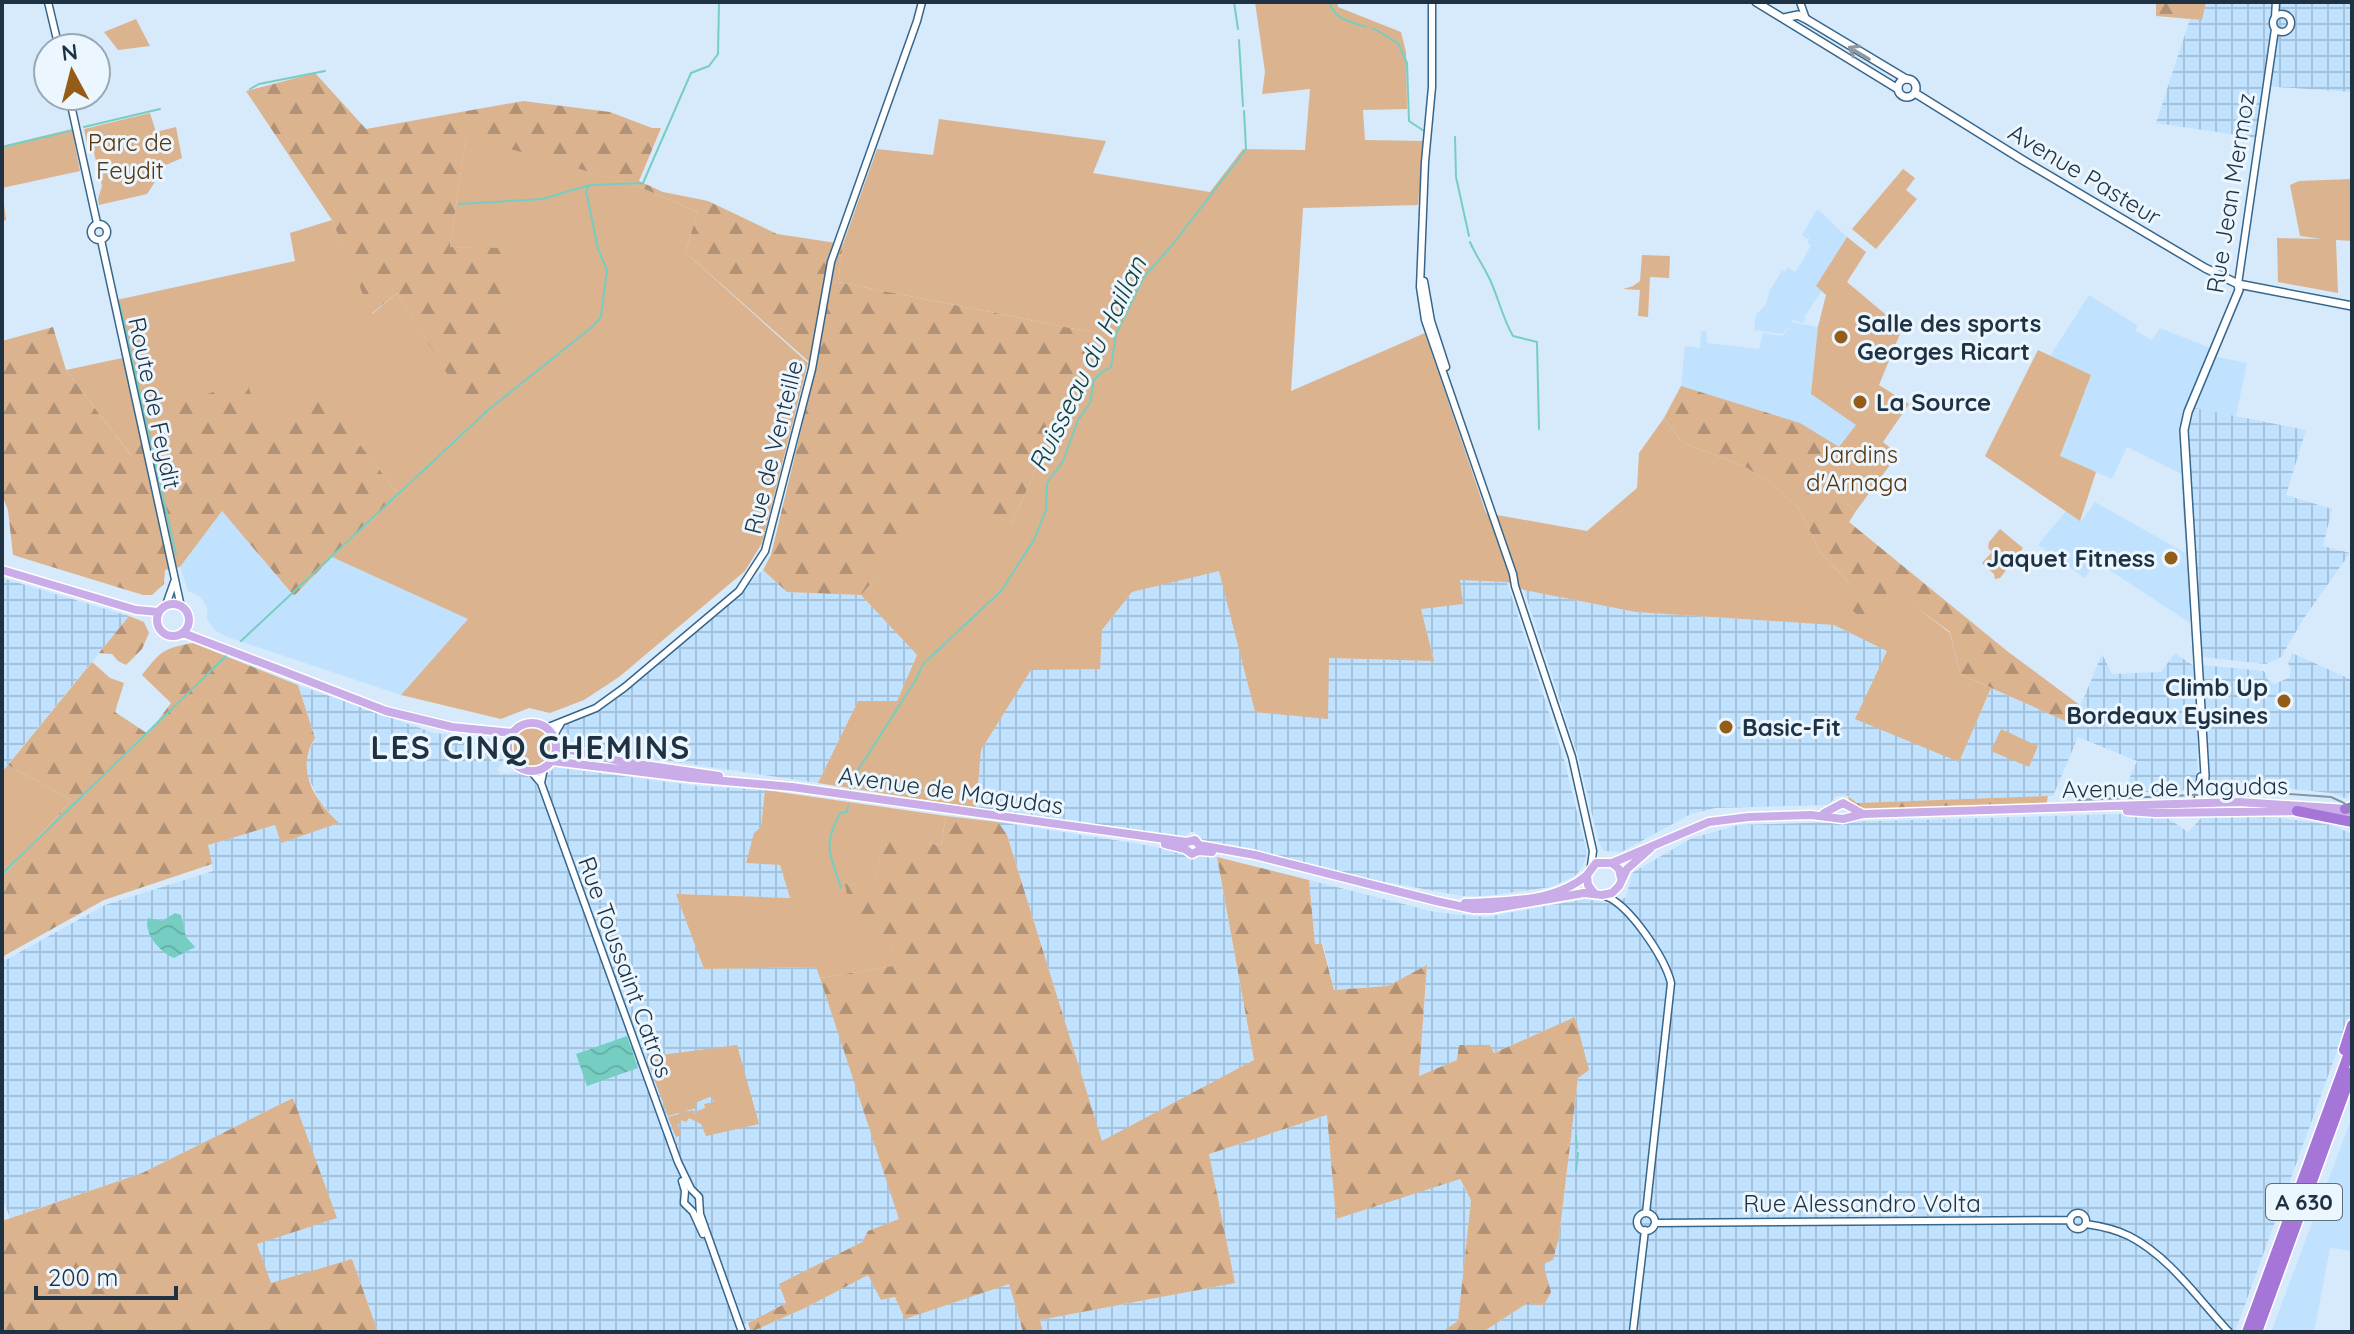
<svg xmlns="http://www.w3.org/2000/svg" width="2354" height="1334" font-family="Quicksand,sans-serif">
<defs>
<pattern id="industrial-grid" width="8" height="8" patternUnits="userSpaceOnUse" patternTransform="scale(2)"><rect width="8" height="8" fill="#c0e2ff"/><path d="M0 4h8M4 0v8" fill="none" stroke="#a5c2dc"/></pattern>
<pattern id="forest-firs" width="22" height="20" patternUnits="userSpaceOnUse" patternTransform="scale(2)"><rect width="22" height="20" fill="#dbb38e"/><path d="M5 1l3.5 6h-7zM16 11l3.5 6h-7z" fill="#b19276"/></pattern>
<pattern id="water-waves" width="16" height="10" patternUnits="userSpaceOnUse" patternTransform="scale(2)"><rect width="16" height="10" fill="#76cec3"/><path d="M0 5q4-4 8 0t8 0" fill="none" stroke="#66b1a9"/></pattern>
</defs>
<rect width="100%" height="100%" fill="#d6eafb"/>
<!-- built -->
<path fill="#c0e2ff" d="M1816,211H1820L1847,237L1816,286L1822,291L1804,317L1806,319L1803,323L1793,320L1791,322L1818,327L1816,355L1859,424L1840,450L1681,386L1685,346L1700,348L1701,331H1706L1707,343L1759,349L1763,333L1783,336L1790,325L1782,334L1754,330L1756,315L1766,304L1769,292L1782,270L1785,272L1788,267L1795,272L1802,262L1811,245L1807,242L1810,237L1807,239L1802,235Z
M2089,295L2137,325L2136,331L2152,340L2160,328L2210,348L2208,355L2247,363L2236,416L2195,409L2189,430L2191,471L2181,474L2127,447L2112,479L2060,457L2090,376L2050,356Z
M2095,502L2187,554L2190,623L2096,561L2085,578L2038,545L2066,511L2081,521Z
M222,511L294,596L332,557L468,619L401,695L227,637L216,631L207,620V608L201,597L188,591L180,567Z
M2352,1117V1251L2330,1248L2314,1332H2271Z"/>
<!-- industrial -->
<path fill="url(#industrial-grid)" d="M2206,2H2352V92L2263,86L2257,138L2156,123L2190,19L2202,20Z
M2195,408L2306,430L2286,495L2332,509L2323,546L2350,553L2304,618L2281,657L2266,664L2202,657L2193,653L2181,474L2191,470L2189,430Z
M763,570L787,592L861,595L917,655L897,701H858L818,783L566,746L564,732L560,727L566,723L598,710L635,684Z
M1220,570L1255,712L1327,718L1328,658L1434,661L1421,609L1459,580L1507,582L1564,759L1587,853L1583,866L1575,876L1551,887L1487,896H1462L1369,879L1202,840L1195,832H1189L1185,837L976,808L981,750L1031,669H1100L1102,630L1132,592Z
M2,578L129,616L2,772Z
M1524,590L1636,612L1834,625L1887,650L1959,761L1991,688L2073,724L2102,654L2112,674L2161,672L2175,653L2194,666L2198,719L2197,782L2191,790L2123,793L2137,761L2078,737L2053,796L1857,803L1849,796H1836L1829,805L1715,808L1691,814L1621,852L1604,851L1599,843L1578,756Z
M2292,653L2352,680V787L2347,799L2330,793L2265,786L2214,791L2210,789L2203,665L2264,671L2268,680L2275,684L2290,677L2291,670L2288,663Z
M298,685L434,733L486,738L496,742L501,745L503,752V763L497,769L501,775L515,772L528,776L533,779L539,791L547,788V775L555,767L698,786L765,790L761,827L746,863L780,865L790,898L677,894L704,969L817,967L900,1219L868,1231L862,1242L780,1284L786,1303L730,1332H378L352,1259L271,1284L256,1244L293,1098L142,1173L10,1218L2,1197V962L105,905L213,871L208,845L275,825L281,842L338,823L320,801L306,773L305,760L315,738Z
M2122,814L2166,817L2188,832L2204,815L2250,814L2332,825L2352,834V1010L2235,1332H1483L1526,1304L1542,1264L1559,1237L1578,1078L1576,1017L1493,1053L1458,1060L1419,1077L1427,966L1388,986L1334,990L1323,944H1315L1309,880L1435,912L1486,917L1585,899L1613,904L1626,897L1632,873L1692,838L1738,825Z
M998,822L1140,844L1179,852L1194,858L1201,855L1217,857L1254,1061L1102,1142L1007,835Z
M1328,1115L1459,1179L1471,1200L1458,1322L1442,1332H1043L1040,1320L1235,1283L1209,1154Z
M868,1275L881,1299L969,1295L1009,1284L1023,1332H751L805,1308Z"/>
<!-- green -->
<path fill="#dbb38e" d="M1255,2H1337L1338,7L1401,32L1406,52L1407,109L1363,110L1365,140L1424,141L1418,205L1303,208L1291,391L1425,333L1486,513L1587,531L1637,488L1639,453L1664,418L1682,443L1744,466L1775,486L1800,510L1820,552L1850,584L1890,587L1950,633L1960,674L1991,688L1959,762L1855,719L1887,651L1834,625L1636,612L1524,590L1507,582L1460,580L1463,604L1421,609L1434,661L1329,658L1328,719L1255,712L1219,571L1132,592L1102,630L1100,669L1031,670L981,750L976,808L818,783L858,701H897L917,655L861,595L946,495L1012,523L1096,333L838,282L843,244L877,149L933,155L939,119L1106,141L1093,173L1210,192L1243,149L1305,150L1310,89L1262,94L1265,72Z
M136,19L150,46L118,50L104,32Z
M150,113L156,132L176,127L182,158L166,165L147,194L99,205L98,199L102,186L92,144L87,143L84,129Z
M72,129L80,171L2,188L6,220L2,221V146Z
M466,135L635,185L698,212L685,252L808,363L762,543L745,571L619,677L584,700L550,713L529,708L501,719L401,695L468,619L332,557L399,495L312,384L266,441L133,458L66,370L122,358L112,301L295,261L290,233L332,220L372,314L397,293L474,416L503,390V249L450,247Z
M1903,169L1915,178L1906,190L1917,199L1876,249L1852,229Z
M2352,179V241L2336,240L2338,293L2278,282L2277,238L2322,239L2300,236L2290,185L2299,181Z
M1847,237L1866,252L1847,282L1885,314L1904,324L1879,385L1909,404L1883,442L1898,454L1856,511L1816,482L1858,424L1811,394L1818,327L1826,295L1816,286Z
M1642,255L1670,256L1669,278L1650,277L1648,317L1638,316L1640,290L1623,289L1633,286L1640,281Z
M2038,350L2091,375L2060,456L2096,472L2080,521L1985,456Z
M2000,529L2023,548L2000,578L1995,579L1994,574L1982,563L1992,552L1988,548L1989,542Z
M512 747a19 19 0 1 1 38 0a19 19 0 1 1-38 0Z
M2001,729L2038,746L2029,767L1991,751Z
M8,765L71,800L2,878V772Z
M765,790L946,816L941,845L883,839L874,886L845,884L892,944L894,966L820,978L816,967L704,969L676,894L790,898L780,865L746,863L754,833L761,827Z
M737,1045L759,1124L706,1136L701,1124L689,1118L686,1122L681,1120L678,1125L681,1135L676,1137L668,1117L693,1110L695,1115L697,1111L705,1108L704,1104L714,1102L712,1096L695,1103L696,1108L668,1116L646,1057Z"/>
<!-- forest -->
<path fill="url(#forest-firs)" d="M2156,2H2206L2202,20L2156,16Z
M315,73L366,129L523,101L610,112L652,128H661L639,181L663,192L708,201L777,234L843,244L838,282L1096,333L1012,523L946,496L861,595L787,592L763,570L771,555L816,368L685,252L698,212L635,185L466,136L450,247L503,248V390L474,417L397,293L371,314L332,220L246,91Z
M53,327L66,370L132,457L137,415L247,382L266,440L312,383L399,495L332,557L294,596L222,511L180,567L165,570L164,584L152,595H143L13,555L8,510L2,495V341Z
M1681,386L1800,423L1839,447L1856,425L1811,394L1859,424L1817,482L1856,511L1849,522L2007,651L2081,706L2074,725L1960,674L1950,632L1890,588L1867,621L1844,605L1850,584L1820,552L1800,510L1775,486L1744,466L1682,443L1664,418Z
M129,616L144,622L149,633L142,649L126,665L118,661L112,654L99,653Z
M193,643L298,685L315,738C295,770 314,799 339,823L281,843L275,825L208,845L212,864L104,900L2,957V878L71,800L8,765L92,662L110,678L124,683L115,712L148,734L171,703L142,675C162,650 162,649 193,643Z
M1848,796L1857,803L2048,796L2046,807L1861,809L1849,800Z
M946,816L998,822L1007,835L1102,1141L1254,1060L1217,857L1309,880L1315,944H1322L1334,990L1388,986L1427,965L1419,1076L1457,1060L1459,1045H1490L1494,1053L1575,1017L1589,1070L1578,1078L1559,1237L1553,1260L1543,1264L1551,1292L1544,1305L1526,1304L1483,1332H1442L1458,1321L1471,1200L1460,1179L1336,1219L1327,1115L1209,1154L1235,1283L1040,1320L1043,1332H1023L1009,1284L905,1319L895,1297L881,1300L868,1275L805,1308L751,1332L748,1323L786,1303L779,1284L862,1242L868,1231L899,1219L820,978L893,966L892,944H872L850,911L845,884L874,885L883,838L941,845Z
M293,1098L337,1218L257,1244L271,1283L352,1259L378,1332H2V1221L142,1173Z"/>
<!-- water -->
<path fill="url(#water-waves)" d="M175,913L181,915L186,937L195,947L174,958C160,952 143,933 148,918L162,921Z
M627,1036L638,1068L587,1086L576,1054Z"/>
<g fill="none" stroke-linecap="round" stroke-linejoin="round">
<!-- stream -->
<path stroke="#76cec3" stroke-width="2" d="M1234,2L1238,29
M1329,2C1334,19 1351,22 1366,27
M1373,28L1398,43L1407,63L1409,121L1427,133
M1239,40L1243,106
M250,89L259,84L325,71
M84,127L160,109
M1455,137L1456,177L1469,236
M2,147L74,130
M459,204L542,199L590,185
M1470,242C1476,256 1485,268 1491,282C1499,300 1503,319 1513,336L1537,342L1539,429
M120,305L176,554
M241,641L488,410L592,327L601,317L607,270L598,249L586,190L590,185L643,183L691,73L709,66L718,54L719,2
M850,790L851,781L917,678L922,665L1001,591L1034,540L1046,510L1047,483L1063,461L1078,420L1090,403L1094,380L1102,372L1111,367L1116,334L1143,278L1173,244L1246,149L1244,111
M2,874L226,656
M841,888C830,853 822,848 840,813L847,812L848,806
M1576,1136L1577,1148
M1576,1171L1578,1153"/>
<!-- tertiary casing -->
<g stroke="#37668c" stroke-width="9">
<path id="tertiary" d="M48,2L59,48
M1432,2V87L1425,162L1420,287L1425,320L1513,574L1515,586
M1800,2L1806,19
M2273 23a9 9 0 1 1 18 0a9 9 0 1 1-18 0Z
M2275,17L2276,2
M69,96L97,223
M91 232a8 8 0 1 1 16 0a8 8 0 1 1-16 0Z
M101,240L181,607
M1424,281L1431,321L1446,367
M2238,284L2275,29
M1515,586L1572,757L1593,851L1591,866
M166,605L174,582
M546,728L596,708L625,687L739,591L765,551L812,369L831,262L917,21L922,2
M553,737L561,723
M531,771L541,783L678,1162L691,1189L699,1197L700,1214L742,1332
M541,783L544,768
M1605,896C1629,904 1665,958 1671,983L1646,1213
M682,1181L685,1191L684,1203L693,1212L703,1234
M2070 1221a8 8 0 1 1 16 0a8 8 0 1 1-16 0Z
M1637 1222a9 9 0 1 1 18 0a9 9 0 1 1-18 0Z
M1655,1223L2069,1220
M2086,1224C2100,1226 2115,1229 2129,1236C2169,1256 2199,1300 2229,1332
M1633,1332L1645,1230"/>
</g>
<!-- secondary casing -->
<g stroke="#37668c" stroke-width="10">
<path id="secondary" d="M1756,2L1898,89
M1784,18L1798,15L1806,19L1906,79
M1898 88a9 9 0 1 1 18 0a9 9 0 1 1-18 0Z
M1915,93L2021,159L2205,268L2238,284L2352,306
M2198,803L2201,777
M2204,803L2205,775L2184,430L2188,412L2239,290L2238,284"/>
</g>
<!-- primary casing -->
<g stroke="#fff" stroke-width="11">
<path id="primary" d="M2,570L136,610L159,612
M157 620a16 16 0 1 1 32 0a16 16 0 1 1-32 0Z
M183,633L280,670
M275,668L386,711L452,727L512,733
M508 747a24 24 0 1 1 48 0a24 24 0 1 1-48 0Z
M556,747L624,762L719,776
M552,761L691,778L792,787L1187,842L1195,840L1199,845L1255,855L1436,901L1473,909H1491L1584,893L1602,895L1612,893L1619,886L1627,869L1652,847
M2127,811L2155,813L2301,811
M1824,813L1843,803L1863,814
M2327,813L2352,815
M1165,844L1185,849L1192,854L1198,851L1212,852
M1612,863L1709,822L1749,817L1811,815L1843,819L1863,814L2239,802L2348,809
M1594,893L1588,885L1587,875L1596,863H1612L1619,869L1621,878
M1465,903C1505,901 1554,903 1587,875"/>
</g>
<!-- motorway casing -->
<g stroke="#fff" stroke-width="13">
<path id="motorway" d="M2345,809L2352,807
M2297,811L2352,822
M2344,1050L2352,1025
M2247,1332L2352,1045
M2257,1332L2352,1072"/>
</g>
<!-- tertiary -->
<use href="#tertiary" stroke="#fff" stroke-width="6"/>
<!-- secondary -->
<use href="#secondary" stroke="#fff" stroke-width="7"/>
<!-- primary -->
<use href="#primary" stroke="#c9ace8" stroke-width="8"/>
<!-- motorway -->
<use href="#motorway" stroke="#a575d8" stroke-width="10"/>
<!-- tram -->
<path stroke="#8296a7" stroke-width="2" d="M2078,800L2264,792L2331,797L2344,803L2352,812"/>
</g>
<!-- one-way arrows -->
<defs><path id="oneway-shaft" d="M-6 0H5M1.5-3L5.5 0L1.5 3" fill="none" stroke-width="1.6" stroke-linecap="round" stroke-linejoin="round" transform="scale(2)"/></defs>
<use stroke="#8e98a1" href="#oneway-shaft" transform="translate(1859 53) rotate(-149)"/>
<!-- markers -->
<g fill="#955c18" stroke="#ecf6fe" stroke-width="3">
<circle cx="1841" cy="337" r="8"/>
<circle cx="1860" cy="402" r="8"/>
<circle cx="2171" cy="558" r="8"/>
<circle cx="2284" cy="701" r="8"/>
<circle cx="1726" cy="727" r="8"/>
</g>
<g text-anchor="middle" dominant-baseline="central" stroke-width="6" stroke-linejoin="round" paint-order="stroke">
<!-- shield labels -->
<rect fill="#ecf6fe" stroke="#5c6d7b" stroke-width="2" x="2266" y="1184" width="76" height="36" rx="6"/>
<g font-size="22" font-weight="bold" fill="#1e3243">
<text x="2304" y="1202">A 630</text>
</g>
<!-- park labels -->
<g font-size="24" fill="#583610" stroke="#ecf6fe">
<text x="130" y="142">Parc de<tspan x="130" dy="28">Feydit</tspan></text>
<text x="1857" y="454">Jardins<tspan x="1857" dy="28">d'Arnaga</tspan></text>
</g>
<!-- street labels -->
<g font-size="24" fill="#1e3243" stroke="#ecf6fe">
<text transform="translate(2085 174) rotate(31)">Avenue Pasteur</text>
<text transform="translate(2230 193) rotate(-81)">Rue Jean Mermoz</text>
<text transform="translate(155 403) rotate(78)">Route de Feydit</text>
<text transform="translate(773 447) rotate(-76)">Rue de Venteille</text>
<text transform="translate(2175 787) rotate(-1)">Avenue de Magudas</text>
<text transform="translate(951 790) rotate(8)">Avenue de Magudas</text>
<text transform="translate(626 967) rotate(70)">Rue Toussaint Catros</text>
<text x="1862" y="1203">Rue Alessandro Volta</text>
</g>
<!-- poi labels -->
<g font-size="24" font-weight="bold" fill="#1e3243" stroke="#ecf6fe" text-anchor="start">
<text x="1857" y="323">Salle des sports<tspan x="1857" dy="28">Georges Ricart</tspan></text>
<text x="1876" y="402">La Source</text>
<text x="2155" y="558" text-anchor="end">Jaquet Fitness</text>
<text x="2268" y="687" text-anchor="end">Climb Up<tspan x="2268" dy="28">Bordeaux Eysines</tspan></text>
<text x="1742" y="727">Basic-Fit</text>
</g>
<!-- water labels -->
<g font-size="26" font-style="italic" fill="#17403c" stroke="#ecf6fe">
<text transform="translate(1087 364) rotate(-64)">Ruisseau du Haillan</text>
</g>
<!-- district labels -->
<g font-size="32" font-weight="bold" letter-spacing="2" fill="#1e3243" stroke="#ecf6fe">
<text x="531" y="747">LES CINQ CHEMINS</text>
</g>
</g>
<!-- border -->
<rect width="2354" height="1334" fill="none" stroke="#1e3243" stroke-width="8"/>
<!-- north arrow -->
<g transform="translate(72 72) rotate(353)"><circle r="38" fill="#ecf6fe" stroke="#9aa8b3" stroke-width="2"/>
<path d="M0-6L14 30L0 20L-14 30Z" fill="#955c18"/>
<text y="-12" font-size="22" font-weight="bold" text-anchor="middle" fill="#1e3243">N</text>
</g>
<!-- scale -->
<path d="M36 1286v12h140v-12" fill="none" stroke="#1e3243" stroke-width="4"/>
<text x="48" y="1286" font-size="24" fill="#1e3243" stroke="#ecf6fe" stroke-width="6" paint-order="stroke">200 m</text>
</svg>
